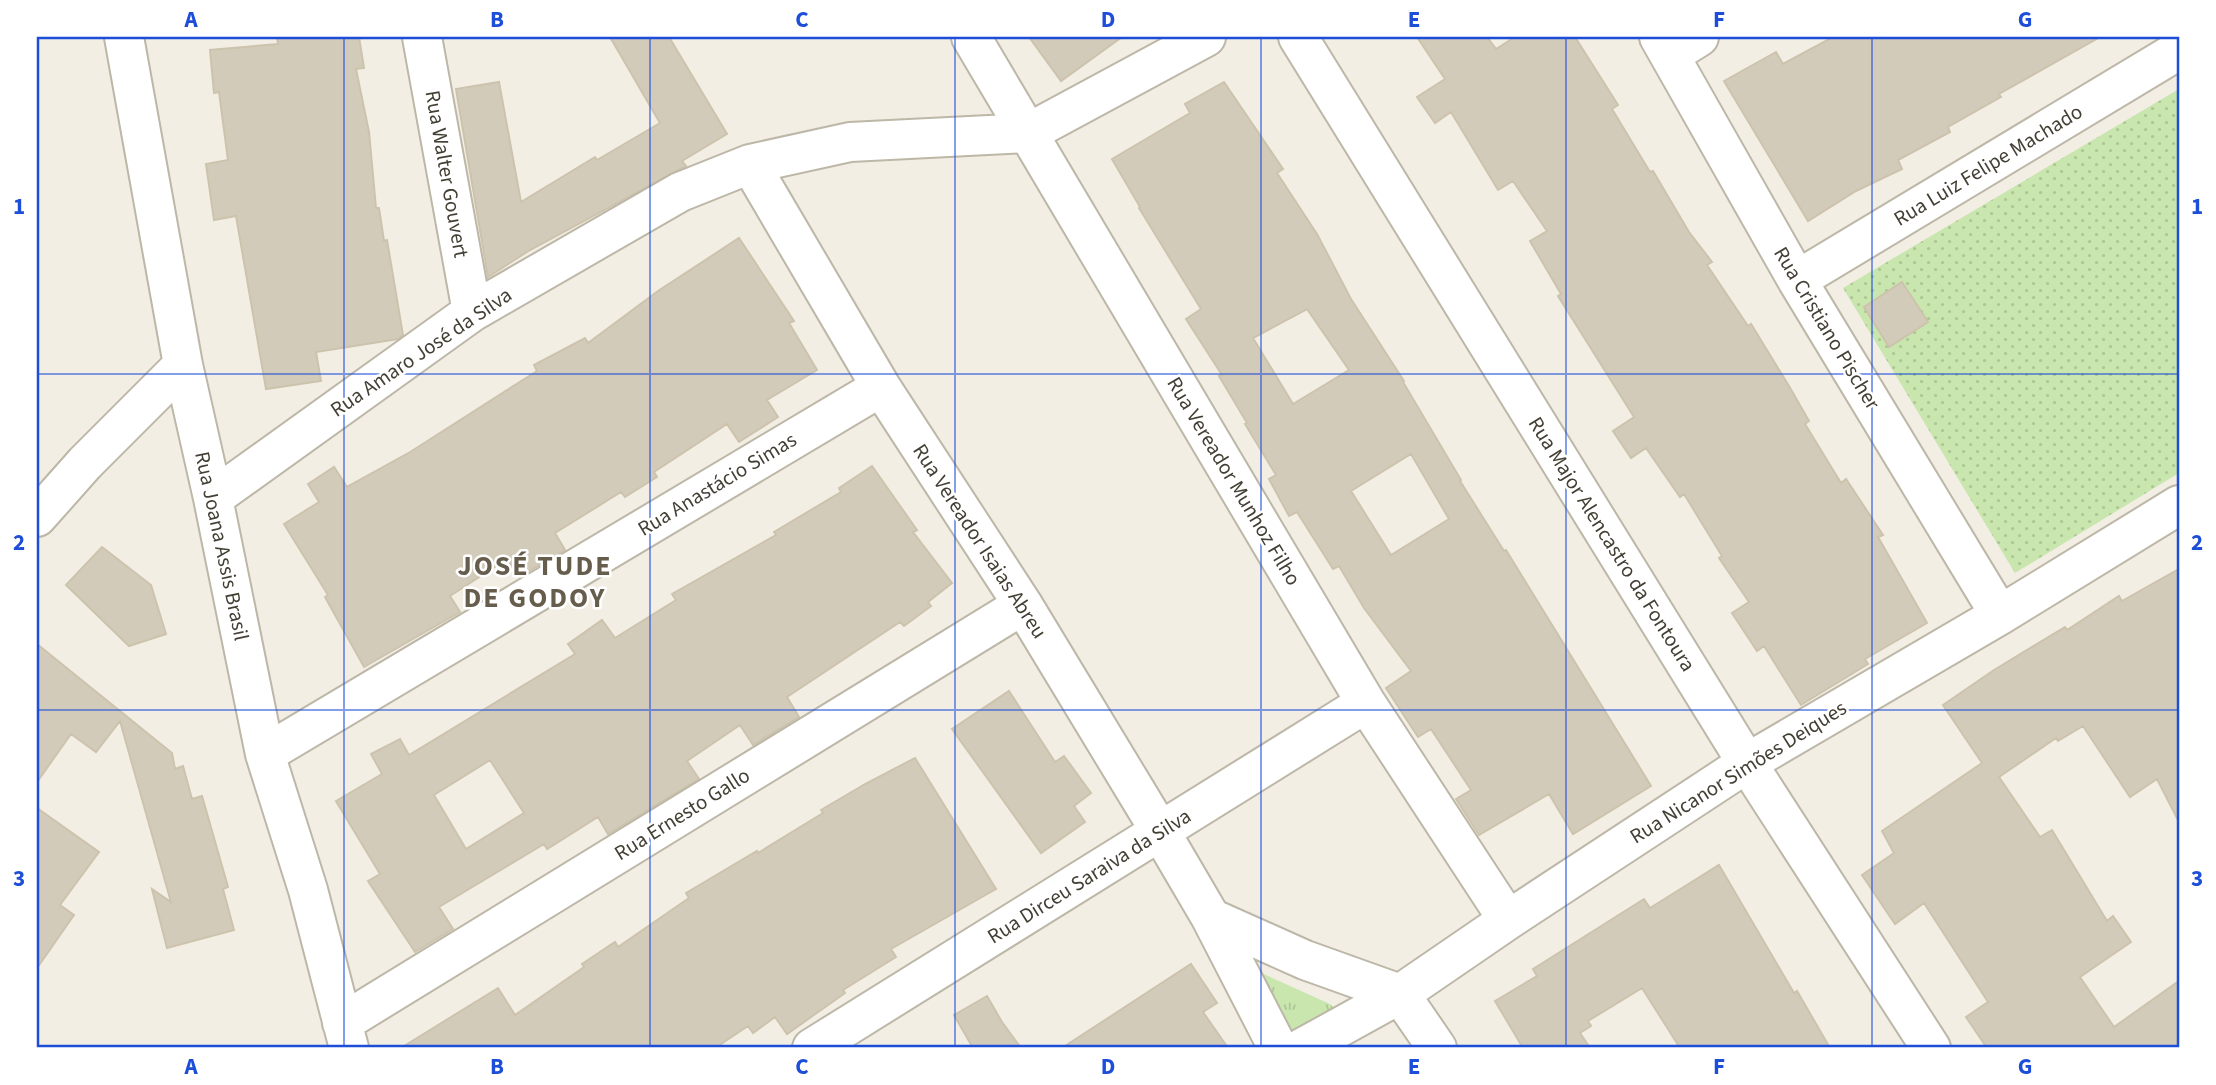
<svg xmlns="http://www.w3.org/2000/svg" width="2216" height="1085" font-family="'Source Sans 3',sans-serif">
<defs>
<pattern id="grass-tufts" width="24" height="20" patternUnits="userSpaceOnUse" patternTransform="scale(1.75)"><rect width="24" height="20" fill="#c8e6ad"/><path d="M3 7l-1-3M5 7V3M7 7l1-3M15 17l-1-3M17 17v-4M19 17l1-3" fill="none" stroke="#adc695"/></pattern>
<pattern id="park-dots" width="8" height="8" patternUnits="userSpaceOnUse" patternTransform="scale(1.75)"><rect width="8" height="8" fill="#c8e6ad"/><path d="M2 2h.1M6 6h.1" fill="none" stroke="#adc695" stroke-width="1.8" stroke-linecap="round"/></pattern>
</defs>
<rect width="100%" height="100%" fill="#f2eee4"/>
<!-- grass -->
<path fill="url(#grass-tufts)" d="M1257,971L1330,1004L1337,1011L1304,1034L1289,1030Z"/>
<!-- park -->
<path fill="url(#park-dots)" d="M2179,89V473L2015,573L1843,288Z"/>
<!-- building -->
<path fill="#d3cbba" stroke="#cdc3ad" stroke-width="2" fill-rule="evenodd" d="M277,37H359L364,68L356,69L369,132L376,208H379L384,241L387,240L403,335L398,339L316,352L321,381L266,389L236,216L214,220L206,164L228,160L219,92L214,93L210,50L278,44Z
M610,37H669L727,134L682,161L686,166L530,250L488,277L456,89L499,82L521,202L595,157L597,160L660,123Z
M1029,37H1122L1061,81Z
M1417,37H1487L1496,49L1515,37H1575L1618,105L1612,109L1650,172L1653,171L1689,232L1712,262L1707,265L1748,326L1751,324L1789,386L1809,421L1805,424L1841,483L1846,479L1883,535L1878,537L1927,623L1865,659L1868,664L1801,705L1764,646L1757,651L1732,613L1749,602L1719,558L1722,556L1684,494L1680,497L1646,448L1631,458L1613,431L1634,417L1558,296L1561,294L1530,241L1547,231L1513,181L1498,190L1451,112L1435,123L1417,97L1445,79Z
M1833,37H2100L1999,94L2001,97L1948,127L1950,132L1898,160L1902,169L1856,191L1808,221L1724,81L1776,52L1783,64Z
M1224,82L1283,169L1277,173L1317,234L1351,299L1404,381L1403,382L1461,480L1460,481L1504,551L1506,550L1651,786L1573,834L1549,794L1479,835L1456,799L1471,790L1431,729L1418,737L1386,688L1411,671L1364,608L1339,566L1333,569L1297,512L1289,516L1269,479L1276,475L1245,424L1247,423L1219,376L1222,375L1186,319L1201,309L1139,208L1140,207L1112,159L1190,113L1185,104ZM1307,309L1349,370L1293,404L1253,338ZM1411,454L1449,519L1391,555L1351,491Z
M739,238L794,321L789,323L817,370L767,400L778,417L739,442L727,424L654,472L657,477L625,497L621,492L555,533L565,550L519,577L507,559L450,596L460,612L364,667L325,597L328,595L284,524L319,502L308,484L334,467L347,487L407,454L537,371L534,365L585,338L588,343L658,291Z
M1902,282L1928,322L1889,347L1864,307Z
M872,466L917,530L913,532L952,583L928,602L931,606L904,626L900,622L787,697L799,717L753,745L740,725L687,761L699,779L608,834L598,817L547,849L544,844L439,907L453,929L415,952L368,881L380,874L336,801L382,774L371,754L400,739L409,755L575,654L568,644L602,620L615,638L676,600L672,594L776,535L774,532L841,492L839,488ZM490,760L524,813L466,849L434,795Z
M102,547L151,585L166,634L129,646L66,585Z
M2179,569V822L2157,779L2130,797L2083,726L2058,741L2056,738L1999,777L2040,837L2052,830L2107,921L2113,916L2131,942L2080,977L2114,1027L2179,981V1048H1987L1966,1017L1988,1002L1924,903L1895,924L1862,875L1894,853L1882,831L1982,763L1943,705L1994,670L2065,627L2067,630L2119,596L2122,601Z
M37,644L172,753L175,769L183,766L192,799L202,796L228,887L223,889L234,930L167,948L152,889L171,902L120,721L96,752L71,734L37,782Z
M1009,691L1055,762L1064,756L1091,793L1074,806L1085,822L1041,853L952,729Z
M915,758L996,889L891,949L896,957L843,990L845,993L787,1034L775,1017L753,1033L748,1026L715,1048H401L498,988L515,1015L584,967L582,964L615,942L618,947L689,898L686,893L757,851L758,853L823,813L821,810L865,784Z
M37,808L99,852L60,905L74,915L37,968Z
M1719,865L1794,993L1797,991L1830,1048H1680L1642,988L1588,1021L1591,1026L1580,1033L1590,1048H1523L1495,1001L1537,976L1533,969L1644,899L1650,908Z
M1191,964L1217,1003L1203,1012L1228,1048H1062Z
M987,996L1002,1022L1021,1048H973L954,1015Z"/>
<g fill="none" stroke-linecap="round" stroke-linejoin="round">
<!-- minor casing -->
<g stroke="#bdb7a7" stroke-width="42">
<path id="minor" d="M124,37L183,365L213,498L265,754L308,890L349,1048
M422,37L472,312
M971,37L1366,703L1508,920
M1298,37L1747,763L1931,1048
M1659,37L1797,280L2000,615
M1670,55L1699,37
M750,164L881,387L1023,605L1160,831L1211,918L1278,1048
M1797,280L2179,50
M213,498L472,312L680,192L750,164L850,142L1028,133L1206,37
M37,517L85,463L183,365
M265,754L881,387
M1211,918L1305,960L1400,994L1437,1048
M342,1023L1023,605
M812,1048L1366,703
M1302,1048L1400,994L1508,920L1747,763L2000,615L2179,505"/>
</g>
<!-- minor -->
<use href="#minor" stroke="#fff" stroke-width="38"/>
</g>
<!-- grid -->
<path fill="none" stroke="#1d4ed8" stroke-width="2" stroke-opacity="0.55" d="M344,37V1048M650,37V1048M955,37V1048M1261,37V1048M1566,37V1048M1872,37V1048M37,374H2179M37,710H2179"/>
<g text-anchor="middle" dominant-baseline="central" stroke-width="5" stroke-linejoin="round" paint-order="stroke">
<!-- street labels -->
<g font-size="21" fill="#433f34" stroke="#fff">
<text transform="translate(1988 165) rotate(-31)">Rua Luiz Felipe Machado</text>
<text transform="translate(447 174) rotate(80)">Rua Walter Gouvert</text>
<text transform="translate(1827 328) rotate(59)">Rua Cristiano Pischer</text>
<text transform="translate(421 352) rotate(-34)">Rua Amaro José da Silva</text>
<text transform="translate(1234 481) rotate(59)">Rua Vereador Munhoz Filho</text>
<text transform="translate(717 484) rotate(-31)">Rua Anastácio Simas</text>
<text transform="translate(980 541) rotate(57)">Rua Vereador Isaias Abreu</text>
<text transform="translate(1612 544) rotate(58)">Rua Major Alencastro da Fontoura</text>
<text transform="translate(222 546) rotate(78)">Rua Joana Assis Brasil</text>
<text transform="translate(1738 772) rotate(-32)">Rua Nicanor Simões Deiques</text>
<text transform="translate(682 814) rotate(-32)">Rua Ernesto Gallo</text>
<text transform="translate(1089 876) rotate(-32)">Rua Dirceu Saraiva da Silva</text>
</g>
<!-- district labels -->
<g font-size="28" font-weight="bold" letter-spacing="2" fill="#665d4c" stroke="#fff">
<text x="535" y="566">JOSÉ TUDE<tspan x="535" dy="32">DE GODOY</tspan></text>
</g>
</g>
<!-- border -->
<rect width="2216" height="1085" fill="none" stroke="#ffffff" stroke-width="77"/>
<rect x="38" y="38" width="2140" height="1008" fill="none" stroke="#1d4ed8" stroke-width="2.5"/>
<g font-size="23" text-anchor="middle" font-weight="bold" fill="#1d4ed8">
<text x="191" y="27">A</text>
<text x="497" y="27">B</text>
<text x="802" y="27">C</text>
<text x="1108" y="27">D</text>
<text x="1414" y="27">E</text>
<text x="1719" y="27">F</text>
<text x="2025" y="27">G</text>
<text x="19" y="214">1</text>
<text x="2197" y="214">1</text>
<text x="19" y="550">2</text>
<text x="2197" y="550">2</text>
<text x="19" y="886">3</text>
<text x="2197" y="886">3</text>
<text x="191" y="1074">A</text>
<text x="497" y="1074">B</text>
<text x="802" y="1074">C</text>
<text x="1108" y="1074">D</text>
<text x="1414" y="1074">E</text>
<text x="1719" y="1074">F</text>
<text x="2025" y="1074">G</text>
</g>
</svg>
